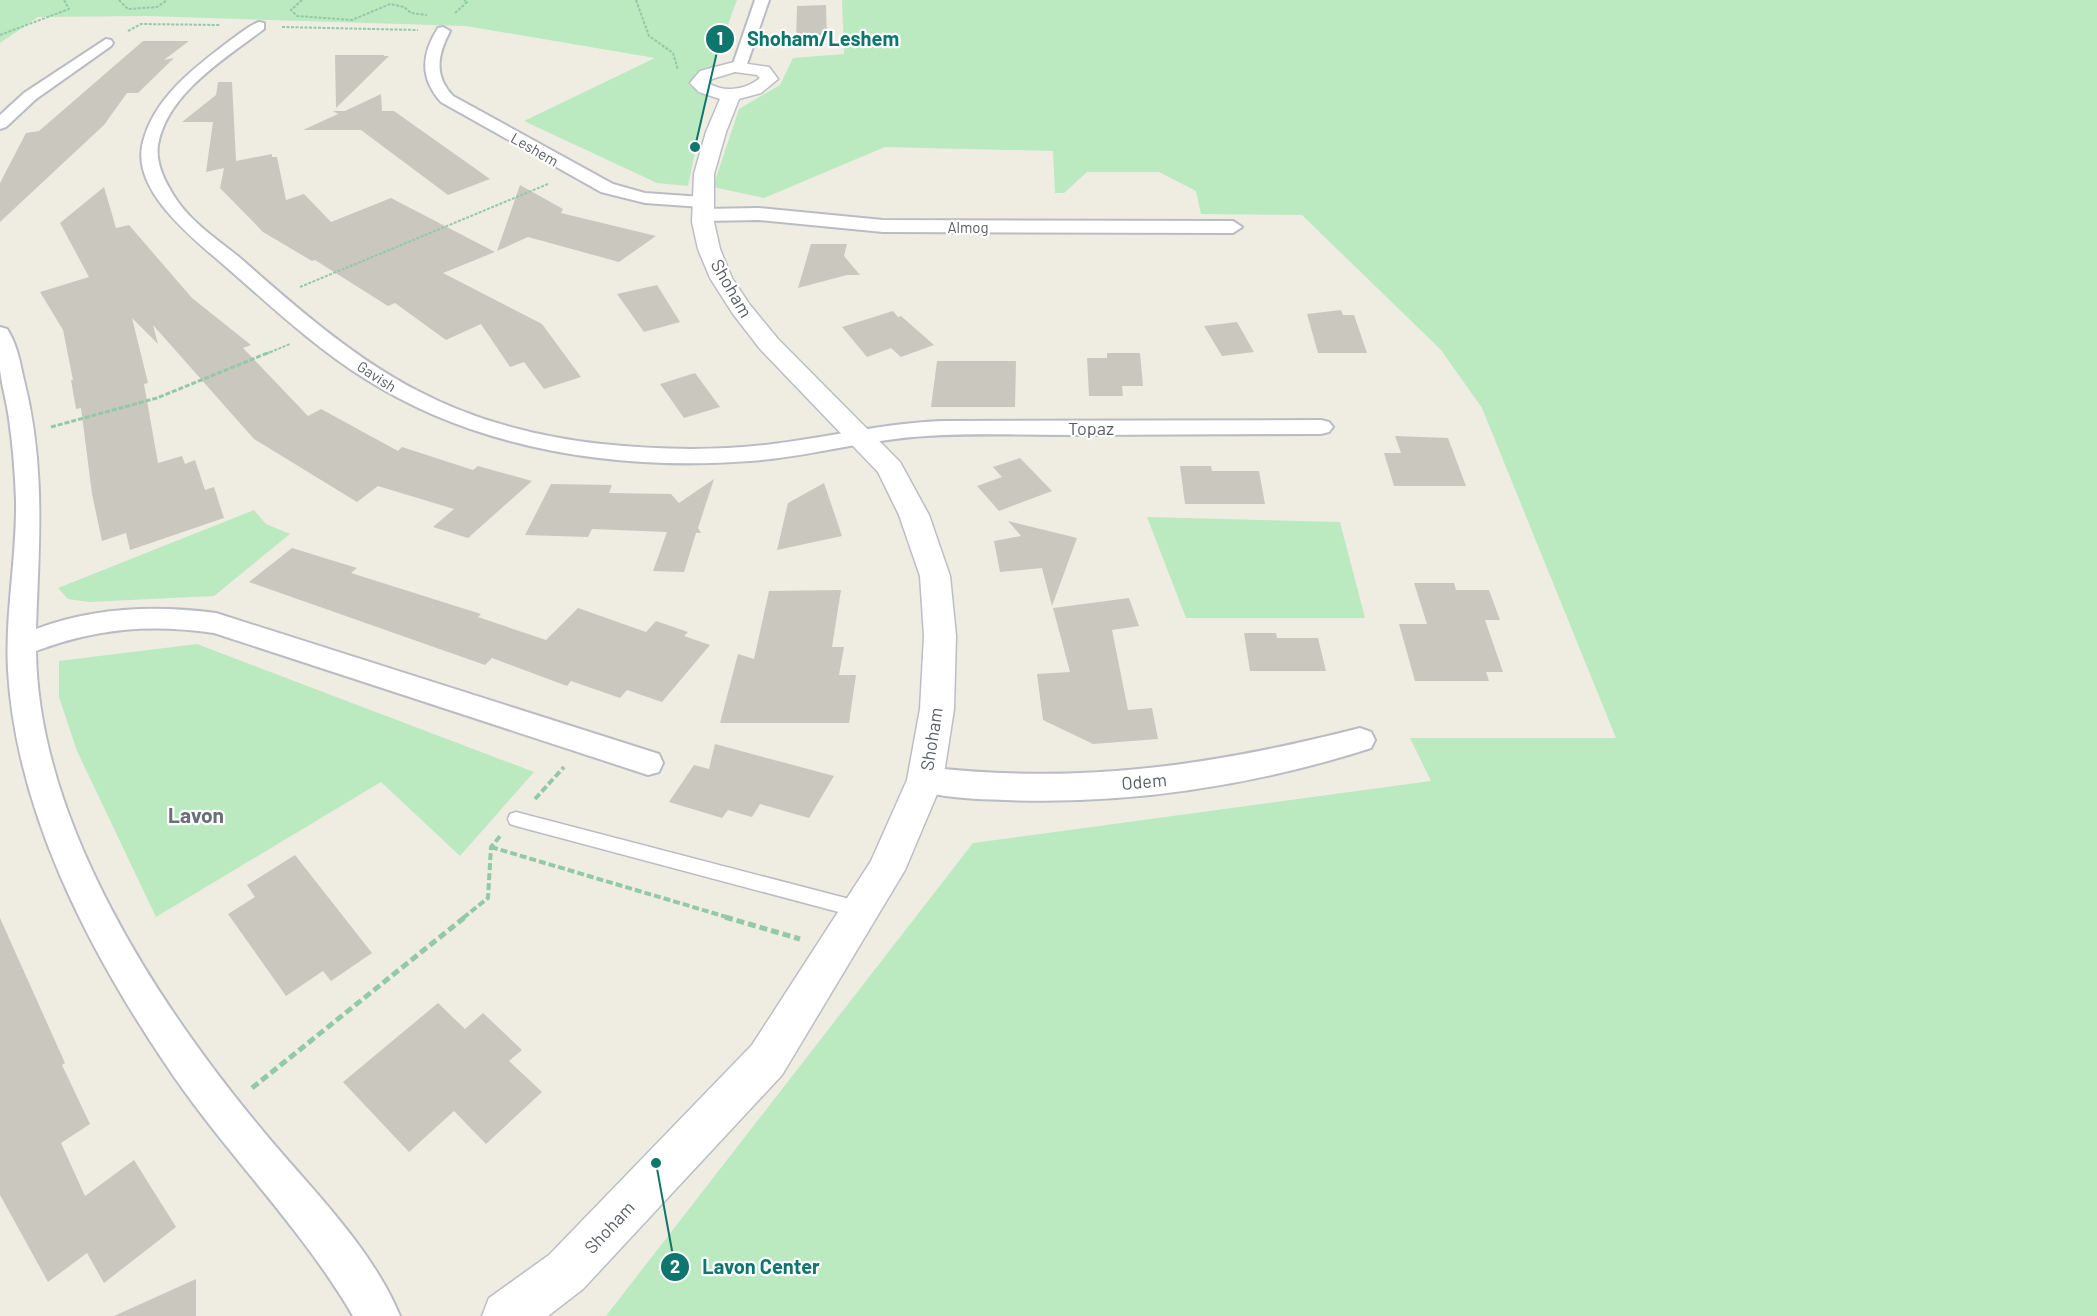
<svg xmlns="http://www.w3.org/2000/svg" width="2097" height="1316" font-family="Barlow,sans-serif">
<rect width="100%" height="100%" fill="#efede2"/>
<!-- green -->
<path fill="#bbe9c0" d="M0,0H737L714,63L688,186L657,183L524,121L655,58L466,26L146,16L38,17L0,43Z
M842,0H2097V1316H606L973,843L1431,781L1410,738H1616L1482,408L1441,350L1302,215L1201,214L1196,191L1159,172H1087L1064,193H1055L1053,151L885,147L764,198L713,187L739,109L780,85L793,58L844,54Z
M254,510L266,524L290,534L214,596L89,602L68,599L58,588Z
M1147,517L1340,522L1365,618H1186Z
M197,644L534,772L460,856L381,782L156,917L77,751L59,697V661Z"/>
<!-- building -->
<path fill="#cac7bf" d="M826,5L827,40L796,42L797,6Z
M143,41H189L164,60L174,58L138,93H127L104,125L0,222V183L26,133L39,131Z
M335,55H385L383,56H389L336,108Z
M218,82H232L236,161L272,154V157H277L286,200L304,194L331,222L391,198L495,252L443,273L542,324L581,377L544,389L524,362L510,367L481,324L446,340L395,303L388,306L315,260L312,261L263,232L220,188L224,168L206,172L213,122H182L216,95Z
M381,94L382,111H394L490,179L448,195L361,130H303L338,114L333,111H345Z
M520,185L563,209L561,213L656,236L619,262L528,237L497,251Z
M104,187L116,228L129,225L192,298L251,345L243,348L308,416L321,409L398,451L402,447L473,470L478,466L532,481L468,538L433,527L454,509L378,486L357,502L254,439L153,325L158,344L132,318L148,383L144,384L158,463L182,456L185,464L195,460L205,490L214,487L224,518L130,550L126,533L102,541L92,494L81,408L76,409L71,380H73L63,330L40,292L89,277L60,223Z
M811,244H847L844,256L860,275H847L798,288Z
M657,285L680,322L644,332L617,294Z
M1341,310L1343,315H1354L1367,353H1318L1307,314Z
M893,311L898,317L901,316L934,345L901,357L891,348L867,357L842,327Z
M1237,322L1254,352L1222,356L1204,326Z
M1107,353H1140L1143,386H1122L1123,396H1089L1087,358H1107Z
M937,361H1016L1015,407H931Z
M695,373L720,407L684,418L660,384Z
M1395,436L1448,438L1466,486H1394L1384,453H1401Z
M1020,458L1052,491L999,511L977,486L1002,477L993,467Z
M1180,466H1211L1212,471H1259L1265,504H1185Z
M714,479L698,528L701,533H696L684,572L653,571L667,532L592,529L588,537L525,535L551,484L612,485L609,493L671,494L679,503Z
M824,483L842,536L777,550L788,503Z
M1008,521L1077,538L1052,606L1042,568L1000,572L994,541L1021,536Z
M292,548L357,568L351,573L481,614L478,617L546,640L578,608L646,632L656,621L688,632L684,636L710,645L662,702L627,690L620,698L571,681L567,686L492,658L485,665L249,582Z
M1414,583H1454L1456,590H1489L1500,620H1485L1503,672H1486L1489,681H1415L1399,624H1427Z
M841,590L832,647H844L839,675H856L849,723H720L738,654L754,659L769,591Z
M1129,598L1139,626L1112,630L1128,710L1152,708L1158,739L1093,744L1043,720L1037,674L1070,672L1053,608Z
M1244,633H1276L1277,638H1318L1326,671H1250Z
M715,744L834,776L809,818L760,804L752,817L728,810L722,818L669,802L694,765L709,769Z
M295,855L372,953L331,981L323,971L286,996L228,914L255,897L247,885Z
M0,918L65,1063L62,1065L90,1124L61,1143L85,1196L134,1160L176,1227L104,1283L87,1253L48,1282L0,1195Z
M438,1003L465,1029L483,1013L522,1050L509,1061L542,1092L486,1144L454,1111L409,1152L343,1082Z
M196,1279V1316H114Z"/>
<g fill="none" stroke-linecap="round" stroke-linejoin="round">
<!-- lane casing -->
<g stroke="#babcc3" stroke-width="3">
<path id="lane" d="M516,812L861,902L867,904L870,910L867,916L861,918L516,826L510,824L508,819L510,814Z"/>
</g>
<!-- street casing -->
<g stroke="#babcc3" stroke-width="4">
<path id="street" d="M755,0H769L746,67L744,70H734L732,67Z
M259,22L264,23V29C226,58 167,93 158,145C155,164 166,184 176,199C191,222 218,240 239,257C295,306 352,357 418,391C475,421 539,437 602,444C658,450 717,451 773,444C830,437 885,423 942,421L1321,420L1329,422L1333,427L1329,432L1321,434C1239,434 1157,435 1075,435C1026,435 976,433 927,436C867,439 809,457 750,461C617,471 477,450 364,378C313,346 269,304 225,266C193,238 130,190 143,142C154,98 194,68 228,42C238,35 248,26 259,22Z
M443,27L450,31C438,54 433,75 453,96L613,184L645,193L702,197L711,202L702,207L645,203L601,192L441,102C420,78 421,55 438,28Z
M106,39L111,40L113,43L111,46L36,99L6,127L0,129V115L24,93Z
M759,208L883,220L1233,221L1242,227L1233,233L883,232L759,220L703,221L694,215L703,209Z
M0,327L7,329C16,342 20,361 23,376C46,464 39,540 36,629C95,607 155,605 216,613L659,754L663,763L659,772L648,775L214,633C150,624 97,628 36,651C38,822 157,1004 263,1131C310,1188 371,1246 400,1316H353C300,1225 222,1150 164,1062C87,947 16,810 8,670C5,613 17,557 16,500C15,473 13,446 9,419C7,403 2,387 0,370C0,356 0,341 0,327Z
M1360,728L1371,732L1375,740L1371,748C1254,786 1127,805 1005,800C975,799 942,798 914,789L909,780L914,771L925,767C1079,785 1211,766 1360,728Z"/>
</g>
<!-- secondary casing -->
<g stroke="#bbbec5" stroke-width="3">
<path id="secondary" d="M734,62L769,67L778,79L761,93L739,99L726,132L714,174V222L720,249L732,278L750,305L778,339L900,462L929,515L950,576L956,636L954,709L943,780L905,870L782,1075L583,1289L548,1316H482L489,1298L549,1255L752,1045L871,861L907,780L920,709L924,636L920,576L899,515L878,472L760,349L733,314L710,278L698,249L692,222L694,174L706,132L720,99L699,92L690,83L700,71ZM735,72L757,75L760,78C746,90 723,93 709,83L712,79Z"/>
</g>
<!-- path-far3 -->
<path stroke="#92c9a7" stroke-width="2" stroke-dasharray="3 1.5" stroke-linecap="butt" d="M119,0L128,9L157,7L167,0
M302,0L291,10L297,16L352,20L390,4L404,7L411,13L427,15
M636,0L649,36L673,53L678,70
M455,13L467,2L464,0
M282,27L418,30
M128,31L141,24L220,25
M0,35L69,9L64,0
M300,287L548,184
M266,354L290,344"/>
<!-- path-far2 -->
<path stroke="#92c9a7" stroke-width="3" stroke-dasharray="5 2" stroke-linecap="butt" d="M51,427L157,398L270,352"/>
<!-- path-far1 -->
<path stroke="#92c9a7" stroke-width="4" stroke-dasharray="7 3" stroke-linecap="butt" d="M535,799L564,767
M491,847L730,918
M463,918L488,898L491,847L501,835"/>
<!-- path -->
<path stroke="#92c9a7" stroke-width="5" stroke-dasharray="8 4" stroke-linecap="butt" d="M725,917L800,939
M252,1088L465,917"/>
<!-- lane -->
<use href="#lane" fill="#fff" fill-rule="evenodd"/>
<!-- street -->
<use href="#street" fill="#fff" fill-rule="evenodd"/>
<!-- secondary -->
<use href="#secondary" fill="#fff" fill-rule="evenodd"/>
</g>
<g text-anchor="middle" dominant-baseline="central" stroke-width="4.5" stroke-linejoin="round" paint-order="stroke">
<!-- far-street labels -->
<g font-size="15" fill="#5a5e65" stroke="#fff">
<text transform="translate(535 149) rotate(30)">Leshem</text>
<text x="968" y="227">Almog</text>
<text transform="translate(377 376) rotate(33)">Gavish</text>
</g>
<!-- street labels -->
<g font-size="18" fill="#5a5e65" stroke="#fff">
<text transform="translate(732 288) rotate(60)">Shoham</text>
<text x="1091" y="428">Topaz</text>
<text transform="translate(931 739) rotate(-81)">Shoham</text>
<text transform="translate(1144 781) rotate(-5)">Odem</text>
<text transform="translate(609 1227) rotate(-47)">Shoham</text>
</g>
<!-- quarter labels -->
<g font-size="21" font-weight="bold" fill="#6b7077" stroke="#fff">
<text x="196" y="814">Lavon</text>
</g>
</g>
<!-- callouts -->
<path fill="none" stroke="#0f766e" stroke-width="2" d="M695 147L720 39M656 1163L675 1267"/>
<g fill="#0f766e" stroke="#fff" stroke-width="2">
<circle cx="695" cy="147" r="6"/>
<circle cx="656" cy="1163" r="6"/>
<circle cx="720" cy="39" r="15"/>
<circle cx="675" cy="1267" r="15"/>
</g>
<g font-size="18" text-anchor="middle" font-weight="bold" fill="#fff">
<text x="720" y="45">1</text>
<text x="675" y="1273">2</text>
</g>
<g font-size="20" text-anchor="middle" font-weight="bold" fill="#0f766e" stroke="#fff" stroke-width="4.5" stroke-linejoin="round" paint-order="stroke">
<text x="823" y="46">Shoham/Leshem</text>
<text x="761" y="1274">Lavon Center</text>
</g>
</svg>
